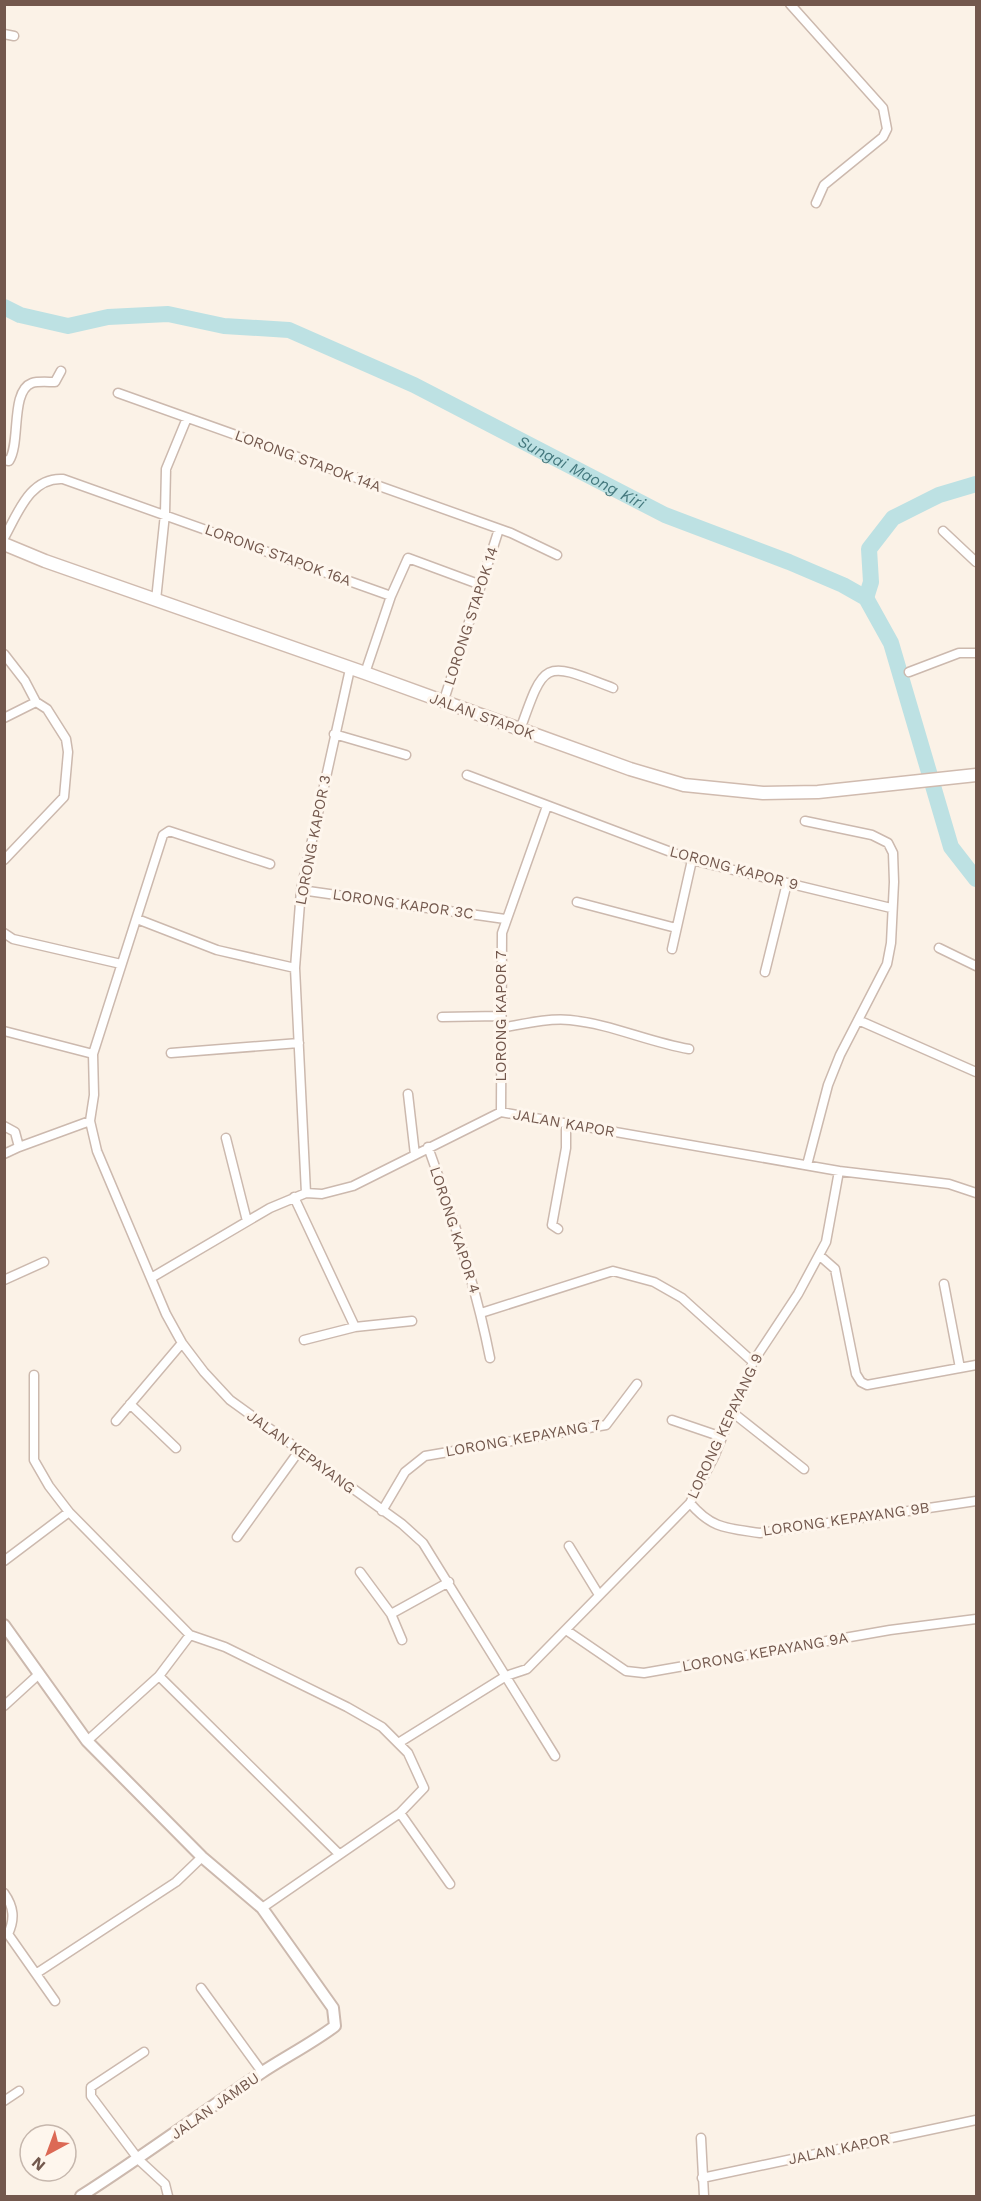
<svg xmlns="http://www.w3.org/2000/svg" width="981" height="2201" font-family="'Work Sans',sans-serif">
<rect width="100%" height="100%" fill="#fbf2e7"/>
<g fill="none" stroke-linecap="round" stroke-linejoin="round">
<!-- river -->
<g stroke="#bde1e3" stroke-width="16">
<path id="s1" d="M4,307L20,315L68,326L108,317L168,314L224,326L289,330L414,385L665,515L789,562L843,585L866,598L891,643L951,847L976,879"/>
<path d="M866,598L871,582L869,549L893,518L939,495L976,484"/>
</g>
<!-- minor casing -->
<g stroke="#ccb9ae" stroke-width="11">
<path id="minor" d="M790,4L883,108L887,129L883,137L824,185L816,203
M4,34L14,36
M118,393L511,533L557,555
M4,460L9,461C21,443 10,391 32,383C38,381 48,382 55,382L61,371
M943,531L976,562
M4,538C18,513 30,477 63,479L391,596
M156,600L165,514L166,469L187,418
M4,654L25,681L36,702L47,709L66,739L68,752L64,797L4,860
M909,672L959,653H976
M365,673L391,596L408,558L481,585
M443,703L499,529
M4,718L36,702
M520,730C545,659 544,661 613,688
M334,734L406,755
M467,775L692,860L891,908
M805,821L872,835L888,843L893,853L894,882L891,943L887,964L840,1055L828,1085L807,1165
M270,864L169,831L163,835L93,1054L94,1095L90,1121L97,1151L166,1314L182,1343L204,1372L230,1400L402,1524L423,1543L555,1756
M301,890L505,919
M577,902L676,928
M137,919L217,950L295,968
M4,933L13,939L121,964
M939,948L976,966
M672,949L692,860
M765,972L787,883
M442,1017L499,1016
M858,1020L976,1072
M501,1028C524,1024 547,1018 570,1020C611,1024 648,1042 689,1049
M4,1031L93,1054
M171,1053L299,1043
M408,1094L415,1155
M501,1112L502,933L547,806
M4,1126L15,1132L19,1147
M226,1138L247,1221
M428,1147C453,1216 476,1286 490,1358
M4,1154L19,1147L90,1121
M306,1193L295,968L301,890L350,669
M294,1197L355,1327
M558,1229L552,1225L566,1148V1124
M819,1255L835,1269L856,1374L861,1382L867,1385L976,1365
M151,1278L270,1208L306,1193L322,1194L353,1186L501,1112L839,1171L949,1184L976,1193
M4,1280L44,1262
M944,1284L960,1368
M481,1313L613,1271L654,1282L682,1298L753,1362
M304,1340L355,1327L412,1321
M34,1375V1460L49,1486L69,1512L190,1635L225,1647L347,1707L382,1727L408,1753L424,1788L400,1813L262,1908
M130,1404L176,1448
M732,1412L804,1469
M672,1420L722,1437
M116,1421L182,1343
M690,1503C712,1529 727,1528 760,1533L976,1501
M382,1511L405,1472L425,1456L606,1425L637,1384
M237,1537L299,1451
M569,1546L599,1595
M4,1561L69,1512
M360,1572L391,1614
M566,1630L626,1671L644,1673L890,1630L976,1619
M402,1640L391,1614L449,1582
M159,1676L338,1853
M4,1706L39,1674
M87,1741L159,1676L190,1635
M400,1742L506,1676L527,1669L690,1503L714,1457L753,1362L798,1294L826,1242L839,1171
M400,1813L450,1884
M4,1893C14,1907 15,1919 8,1934
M8,1934L55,2001
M37,1973L176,1882L202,1857
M201,1988L262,2072
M144,2052L91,2087V2096L139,2160L165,2184L168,2196
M4,2101L19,2091
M701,2138L704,2196
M702,2178L976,2120"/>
</g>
<!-- tertiary casing -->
<g stroke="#ccb9ae" stroke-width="14">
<path id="tertiary" d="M4,1625L87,1741L202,1857L262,1908L333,2008L335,2026C311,2044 285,2057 261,2073C200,2114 142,2157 81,2196"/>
</g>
<!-- secondary casing -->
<g stroke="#d0bbaf" stroke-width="15">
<path id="secondary" d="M4,544L45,561L365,673L630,769L684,785L763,793L818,792L976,775"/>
</g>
<!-- minor -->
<use href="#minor" stroke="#fff" stroke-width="8"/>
<!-- tertiary -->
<use href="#tertiary" stroke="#fff" stroke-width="10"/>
<!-- secondary -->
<use href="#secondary" stroke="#fff" stroke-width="12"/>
</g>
<g text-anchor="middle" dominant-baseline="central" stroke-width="6" stroke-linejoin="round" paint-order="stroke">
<!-- street labels -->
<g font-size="15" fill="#73584d" stroke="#fef6ed">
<text transform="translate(308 461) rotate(20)">LORONG STAPOK 14A</text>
<text transform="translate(278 555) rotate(20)">LORONG STAPOK 16A</text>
<text transform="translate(471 616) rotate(-72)">LORONG STAPOK 14</text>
<text transform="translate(482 716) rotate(20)">JALAN STAPOK</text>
<text transform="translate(313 840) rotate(-79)">LORONG KAPOR 3</text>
<text transform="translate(734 868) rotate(15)">LORONG KAPOR 9</text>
<text transform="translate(403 904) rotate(8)">LORONG KAPOR 3C</text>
<text transform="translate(501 1016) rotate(-90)">LORONG KAPOR 7</text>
<text transform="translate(564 1123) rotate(10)">JALAN KAPOR</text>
<text transform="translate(455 1230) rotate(72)">LORONG KAPOR 4</text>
<text transform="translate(725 1426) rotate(-65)">LORONG KEPAYANG 9</text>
<text transform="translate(523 1438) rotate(-10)">LORONG KEPAYANG 7</text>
<text transform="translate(301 1452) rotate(36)">JALAN KEPAYANG</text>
<text transform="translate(846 1519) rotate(-8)">LORONG KEPAYANG 9B</text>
<text transform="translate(765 1652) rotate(-10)">LORONG KEPAYANG 9A</text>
<text transform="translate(215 2106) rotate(-35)">JALAN JAMBU</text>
<text transform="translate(839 2149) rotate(-12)">JALAN KAPOR</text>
</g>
<!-- water labels -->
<g font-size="16" font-style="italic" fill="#45797e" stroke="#fef6ed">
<text stroke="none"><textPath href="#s1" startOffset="616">Sungai Maong Kiri</textPath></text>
</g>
</g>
<!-- border -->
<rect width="981" height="2201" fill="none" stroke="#73584d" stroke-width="12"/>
<!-- north arrow -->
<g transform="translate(48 2153) rotate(221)"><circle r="28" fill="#fef6ed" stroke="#c6b7ad" stroke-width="1.5"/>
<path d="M0-4.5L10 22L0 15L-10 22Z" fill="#dc6955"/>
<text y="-9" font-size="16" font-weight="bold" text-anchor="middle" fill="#73584d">N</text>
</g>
</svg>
